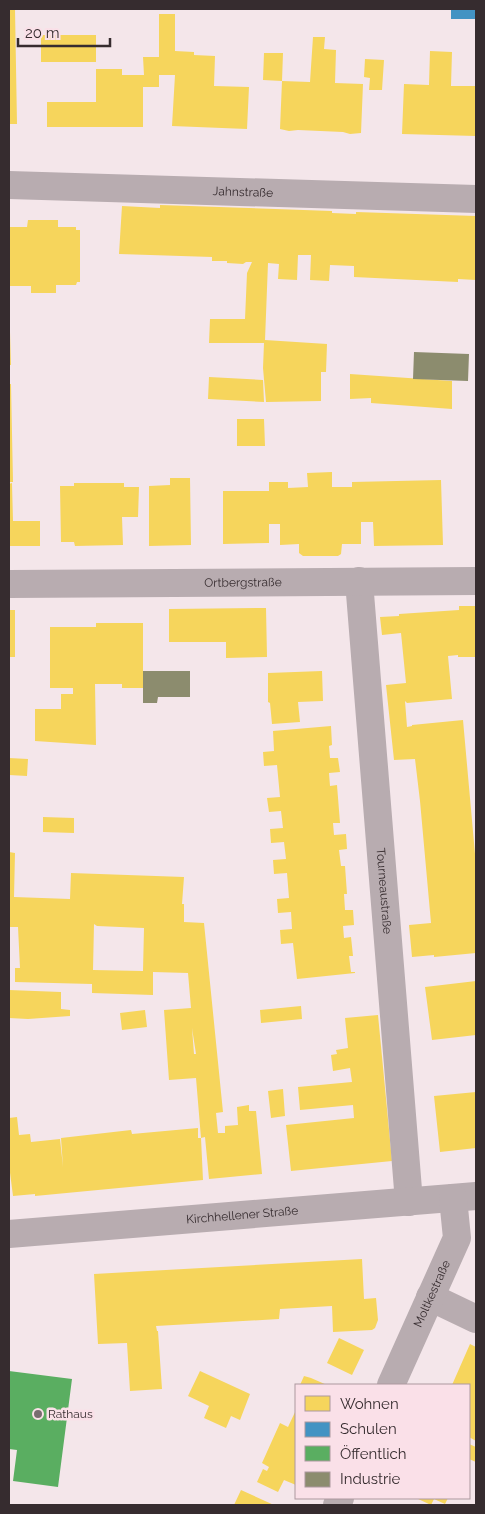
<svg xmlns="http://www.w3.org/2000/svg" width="485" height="1514" font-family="Raleway,sans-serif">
<rect width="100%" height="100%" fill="#f4e6ea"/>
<!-- homes -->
<path fill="#f6d55c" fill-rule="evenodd" d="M9,9H15L17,124H9Z
M159,14H175V51L194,52V55L215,56L214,86L249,87L247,129L172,126L175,75H159V87H143V127H47V102H96V69H122V75H144L143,57H159Z
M41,35H96V62H41Z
M313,37H325L324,49L336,50L335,83L363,84L361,133L350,134L343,132L298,130L289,131L280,129L282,81L263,80L264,53H283L282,81L310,82Z
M430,51L452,52L451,86H476V136L402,134L404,84L429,85Z
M365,59L384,60L382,90H369L370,78L364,77Z
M160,205L332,211V213L356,214V212L476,216V280L458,279V282L354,277V266L330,265L329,281L310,280L311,255H298L297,280L278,279L279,264L268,263L265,340L327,344L326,372H321V401L266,402L263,368L264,343H209L210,319H245L247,273L252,262H246L243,264L227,263V261H212V257L119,254L122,206L160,208Z
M28,220H58V227H76V230H80V282H77L76,285H56V293H31V286H9V227H27Z
M10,332L11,365H9V333Z
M350,374L452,381V409L371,403V398L350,399Z
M209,377L263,380L264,402L208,399Z
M9,384H11L13,482H9Z
M237,419H264L265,446H237Z
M332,472V487H352V482L441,480L443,545L374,546L373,522H361V544H342L341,554L338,556H303L299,553V544L280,545V524H269V543L223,544V491H269V482H288V488L308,487L307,473Z
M170,478H190L191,545L149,546V486L170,485Z
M12,483L13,521H40V546H9V484Z
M74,483H124V487H139L138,517H122L123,545L75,546L74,542H61L60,486H74Z
M459,606H476V657H458V655L448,656L452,699L407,703L405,701L407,727L412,726V725L463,720L476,865V953L434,957V955L412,957L409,925L431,923L420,801L415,759L394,760L386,685L406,683L401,633L382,635L380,617L399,616V614L459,610Z
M266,608L267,657L226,658V642H169V609Z
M9,610H15V657H9Z
M96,623H143V688H122V684H95L96,745L35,741V709H61V694H73V688H50V627H96Z
M322,671L323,701L298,702L300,722L272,724L270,703L268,702V673Z
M331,726L332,745L329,746L330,758H338L340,772L329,773L330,786L337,785L340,823H333L334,835L346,834L347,849L339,850L341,866H345L347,894H344L345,910H353L354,925L343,926L344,938L351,937L353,956H349L351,972H355V973L297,979L293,943L281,944L280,930L292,929L291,912L278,913L277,899L289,898L287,873L274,874L273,860L286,859L284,842L271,843L270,829L283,828L281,811L269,812L267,798L280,797L277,765L264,766L263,752L274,751L273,731Z
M9,758L28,759L27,776L9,775Z
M43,817L74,818V833L43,832Z
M9,852L15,853L14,897L70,899L71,873L184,877L182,904H184V922L204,923L223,1112L216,1113L218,1133H225V1126L238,1125L237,1107L249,1105V1111H256L262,1174L209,1179L205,1137L201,1138L196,1078L169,1080L164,1010L191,1008L188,973L153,972V995L92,993V984L15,982V968H20L18,927H9ZM94,924L97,926L144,928L143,971L93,970ZM192,1028L196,1054H194Z
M476,981V1035L432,1040L425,987Z
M9,990L61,992V1009L70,1010V1016L28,1019L9,1018Z
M301,1006L302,1019L261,1023L260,1010Z
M145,1010L147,1027L122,1030L120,1013Z
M378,1015L392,1161L291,1171L286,1125L354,1118L353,1105L300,1110L298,1087L352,1082L350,1068L333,1071L331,1055L337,1054L336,1050L348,1048L345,1018Z
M283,1089L285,1116L271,1118L268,1091Z
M476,1092V1148L440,1152L434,1096Z
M17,1117L19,1135L30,1134L31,1142L60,1139L63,1167L61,1138L131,1130L132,1134L198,1128V1138H201L203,1180L35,1196V1194L13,1196L9,1165V1118Z
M362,1259L364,1299L376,1298L378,1320L375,1328L372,1330L333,1332L332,1306L280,1309L279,1319L156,1326L157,1331H158L162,1389L130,1391L127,1343L98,1344L94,1274Z
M339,1338L364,1350L352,1375L327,1363Z
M470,1344L476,1347V1441L469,1437V1385H452Z
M200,1371L250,1394L240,1420L231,1416L226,1428L204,1418L209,1406L188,1396Z
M304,1376L311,1378L327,1385H300Z
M296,1410V1485L284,1480L278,1492L257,1482L263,1469L267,1471L269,1467L262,1463L280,1423L288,1427Z
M469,1444L476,1447V1462L469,1459Z
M241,1490L274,1505H234Z
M416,1498H448L445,1504L434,1499L431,1505Z"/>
<!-- schools -->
<path fill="#4393c3" d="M451,9H476V19H451Z"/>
<!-- public -->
<path fill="#5aae61" d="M9,1371L72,1379L58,1487L13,1481L17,1450L9,1449Z"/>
<!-- industry -->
<path fill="#8c8c6e" d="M414,352L469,354L468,381L413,379Z
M143,671H190V697H158L157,703H143Z"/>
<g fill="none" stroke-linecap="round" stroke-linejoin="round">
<!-- minor -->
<g stroke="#b8acb0" stroke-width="28">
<path id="s1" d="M9,185L476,199"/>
<path id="s2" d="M359,581L409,1202"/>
<path id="s3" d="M9,584L476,581"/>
<path id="s4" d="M9,1234L476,1196"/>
<path d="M430,1297L476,1319"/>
<path id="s5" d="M391,1385L457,1238L453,1198"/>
<path d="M337,1505L340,1498"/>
</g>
</g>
<!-- markers -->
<circle fill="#786d70" stroke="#fae0e8" stroke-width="2" cx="38" cy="1414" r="5"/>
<g text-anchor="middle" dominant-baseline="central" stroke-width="5" stroke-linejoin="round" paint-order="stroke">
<!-- street labels -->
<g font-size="12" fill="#362c2f" stroke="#fae0e8">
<text stroke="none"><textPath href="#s1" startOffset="234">Jahnstraße</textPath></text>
<text stroke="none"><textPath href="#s3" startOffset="234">Ortbergstraße</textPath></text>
<text stroke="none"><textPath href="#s2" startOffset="311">Tourneaustraße</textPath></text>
<text stroke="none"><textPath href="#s4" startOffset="234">Kirchhellener Straße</textPath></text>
<text stroke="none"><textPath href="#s5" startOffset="100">Moltkestraße</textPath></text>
</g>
<!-- poi labels -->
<g font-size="12" fill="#362c2f" stroke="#fae0e8" text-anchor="start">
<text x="48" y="1414">Rathaus</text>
</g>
</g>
<!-- border -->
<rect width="485" height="1514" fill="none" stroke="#362c2f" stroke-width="20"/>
<!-- legend -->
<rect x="295" y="1384" width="175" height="115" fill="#fae0e8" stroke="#ac989e"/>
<rect x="305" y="1396" width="25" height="15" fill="#f6d55c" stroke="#ac989e"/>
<text x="340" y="1409" font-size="15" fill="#362c2f">Wohnen</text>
<rect x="305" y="1422" width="25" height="15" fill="#4393c3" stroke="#ac989e"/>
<text x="340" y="1434" font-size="15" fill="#362c2f">Schulen</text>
<rect x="305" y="1446" width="25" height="15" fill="#5aae61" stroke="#ac989e"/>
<text x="340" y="1459" font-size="15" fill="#362c2f">Öffentlich</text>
<rect x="305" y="1472" width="25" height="15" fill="#8c8c6e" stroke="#ac989e"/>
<text x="340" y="1484" font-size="15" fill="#362c2f">Industrie</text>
<!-- scale -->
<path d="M18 38v8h92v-8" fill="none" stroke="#362c2f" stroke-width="2.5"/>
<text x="25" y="38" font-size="15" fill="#362c2f" stroke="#fae0e8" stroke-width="4" paint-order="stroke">20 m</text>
</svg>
